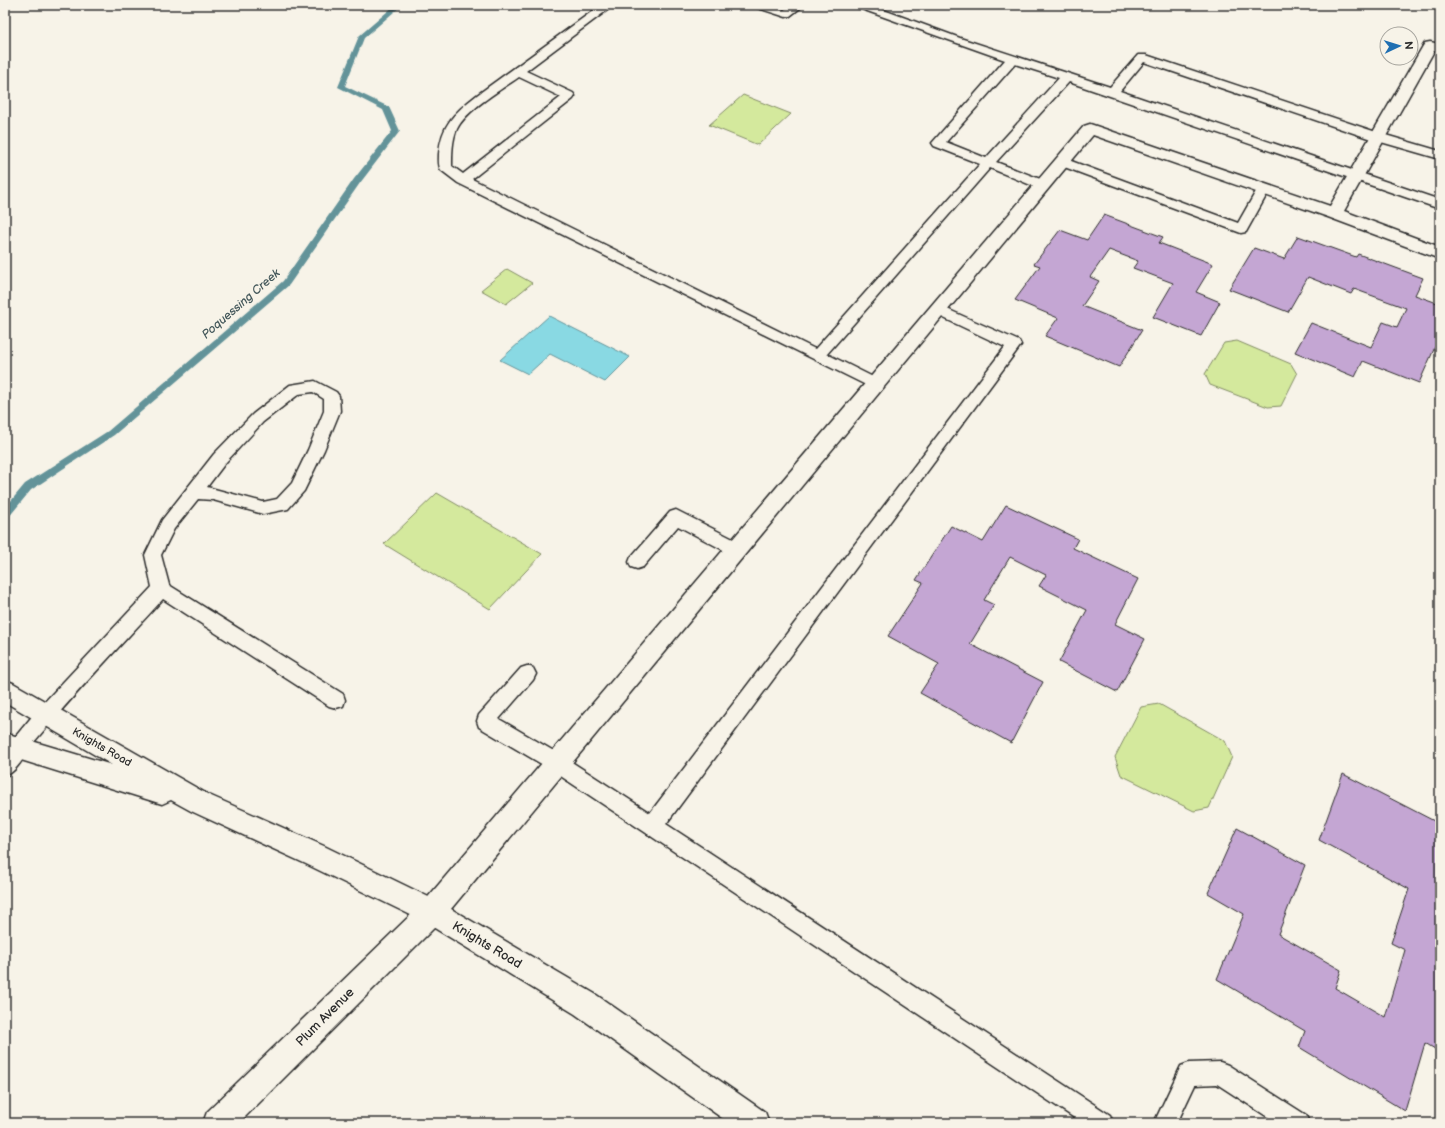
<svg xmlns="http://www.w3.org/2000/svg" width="1445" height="1128" font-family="'Balsamiq Sans',sans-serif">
<rect width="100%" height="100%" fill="#f7f3e8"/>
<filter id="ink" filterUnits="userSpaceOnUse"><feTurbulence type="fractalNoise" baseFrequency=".025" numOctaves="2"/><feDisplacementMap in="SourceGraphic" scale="8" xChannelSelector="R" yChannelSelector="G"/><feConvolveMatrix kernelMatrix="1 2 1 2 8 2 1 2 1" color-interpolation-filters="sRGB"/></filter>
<g filter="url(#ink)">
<!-- green -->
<path fill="#d4e99d" stroke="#808a64" d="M743,95L791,114L758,145L709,125Z
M507,269L532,283L506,304L481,290Z
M1237,341L1291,364L1297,374L1281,406L1268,407L1210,385L1205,374L1224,343Z
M437,493L542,554L490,609L384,544Z
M1159,704L1225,741L1232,757L1209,808L1194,811L1121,775L1115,757L1141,707Z"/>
<!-- water -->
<path fill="#89d9e3" stroke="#639399" d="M549,316L630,357L605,382L550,354L528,374L500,360Z"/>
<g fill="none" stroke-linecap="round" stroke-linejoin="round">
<!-- stream -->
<path fill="#639399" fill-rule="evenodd" d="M395,5H402L364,38L345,86L389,107L400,131L360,183L289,285L114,435L31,490L8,518L5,519V508L25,484L108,431L283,281L354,179L392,131L383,110L338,87L359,36Z"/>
</g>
<!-- building -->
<path fill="#c4a6d3" stroke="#2b2b2b" d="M1104,215L1163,237L1159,243L1213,264L1196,292L1220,302L1201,336L1153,317L1173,283L1133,268L1138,261L1109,250L1090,277L1099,281L1082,306L1142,330L1119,367L1045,336L1058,318L1015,300L1040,266L1034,264L1060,230L1087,240Z
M1298,236L1356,257L1358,254L1423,278L1415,295L1440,304V349L1435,347L1419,383L1363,361L1355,377L1295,352L1311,323L1371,347L1383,322L1397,327L1406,308L1354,289L1351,294L1308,277L1288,312L1229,289L1254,248L1284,259Z
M1006,505L1078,539L1073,548L1138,579L1115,624L1145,639L1117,692L1059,662L1087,610L1039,586L1046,575L1010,557L984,600L994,605L970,644L1043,682L1011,743L920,693L939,664L888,636L923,583L916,580L951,526L983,542Z
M1343,774L1440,824V1052L1425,1043L1405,1111L1299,1047L1305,1031L1217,979L1244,914L1208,893L1237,828L1305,865L1278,934L1341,970L1335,988L1385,1017L1405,950L1391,943L1409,889L1319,840Z"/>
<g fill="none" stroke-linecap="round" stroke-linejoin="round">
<!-- lane casing -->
<g stroke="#2b2b2b" stroke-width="3">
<path id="lane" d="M601,5H614L526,71L573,93L575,96L573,99L472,179L815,349L980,164L934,146L932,143L1005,60L856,7L854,5H870L960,38L1110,87L1138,55H1146L1382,134L1440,151V159L1374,140L1144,62L1120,91L1440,200V209L1069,82L996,162L1048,182L1049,185L1048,188H1038L990,168L827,354L881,381L884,385L881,389L876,390L458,183L441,170C438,165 439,160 439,154C441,125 455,112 477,95ZM1015,64L1059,78L986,158L946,142ZM519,77L561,97L463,174L452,166C452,154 452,140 457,129C466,110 502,89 519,77Z
M753,5H770L784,10L791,5H804L790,16L786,17L755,7Z
M1063,158L1238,223L1259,186H1269L1270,189L1246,232L1241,233L1059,165L1057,162L1059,159Z
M938,305L1019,341L1021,345L666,824L1110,1115L1113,1123H1082L550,769L479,727L477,721L479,715L521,668L527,666L533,668L536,674L533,680L499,719L564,757L650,813L1005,347L933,313L931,310L933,307Z
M315,381L336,392L339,396L340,411L324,450L304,491L288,509L263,514L213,500L198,499L174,529L161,555L169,585L343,694L345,700L343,706L336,708L329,706L163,599C120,646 75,693 34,742C26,753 18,771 5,776V751L11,742L39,708L152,587L145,555L162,520L214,454L253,414L290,385ZM313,392L324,399V411L308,450L292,483L277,499L263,502L207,487L226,462L263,422L299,394Z
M676,510L743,544L745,549L743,554L737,556L731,554L678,526L643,567L637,569L631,567L629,562L631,557L670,512Z
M1220,1062L1228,1065L1306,1115L1309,1123H1277L1217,1084L1195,1085L1177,1123H1154L1181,1066L1189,1063Z"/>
</g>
<!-- street casing -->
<g stroke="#2b2b2b" stroke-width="3">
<path id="street" d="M1430,42L1440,44V52L1434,51L1344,211L1440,247V259L1328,217L1093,135L441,921L239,1123H203L207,1112L423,903L1084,126L1090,124L1096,126L1330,206L1423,46L1425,43Z"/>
</g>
<!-- primary casing -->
<g stroke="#2b2b2b" stroke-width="3">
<path id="primary" d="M5,680L13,683L209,795L324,846L441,903L595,994L765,1112L769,1123H729L575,1014L423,921L306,864L191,811L171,800L162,804L5,755V733L112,765L5,702Z"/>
</g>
<!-- lane -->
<use href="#lane" fill="#f7f3e8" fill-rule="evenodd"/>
<!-- street -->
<use href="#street" fill="#f7f3e8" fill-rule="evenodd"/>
<!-- primary -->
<use href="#primary" fill="#f7f3e8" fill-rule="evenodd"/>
</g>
</g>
<g text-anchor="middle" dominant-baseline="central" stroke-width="3" stroke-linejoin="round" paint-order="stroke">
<!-- street labels -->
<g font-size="11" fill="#2b2b2b" stroke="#f7f3e8">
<text transform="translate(102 747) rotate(30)">Knights Road</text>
</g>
<!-- water labels -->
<g font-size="12" font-style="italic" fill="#425659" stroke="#f7f3e8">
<text transform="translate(241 304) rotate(-41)">Poquessing Creek</text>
</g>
<!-- near-street labels -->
<g font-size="13" fill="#2b2b2b" stroke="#f7f3e8">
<text transform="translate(487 945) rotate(31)">Knights Road</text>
<text transform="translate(325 1017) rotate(-45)">Plum Avenue</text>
</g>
</g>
<!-- margin -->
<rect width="1445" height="1128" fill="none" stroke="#f7f3e8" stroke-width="20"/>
<rect x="10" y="10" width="1425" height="1108" fill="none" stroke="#2b2b2b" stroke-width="1.5" filter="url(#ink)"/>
<!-- north arrow -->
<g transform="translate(1399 46) rotate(86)"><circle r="19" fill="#f7f3e8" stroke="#a5a39c"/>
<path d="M0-3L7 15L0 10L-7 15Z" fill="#1f6fb2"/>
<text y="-6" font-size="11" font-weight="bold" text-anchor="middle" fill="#2b2b2b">N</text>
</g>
</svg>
